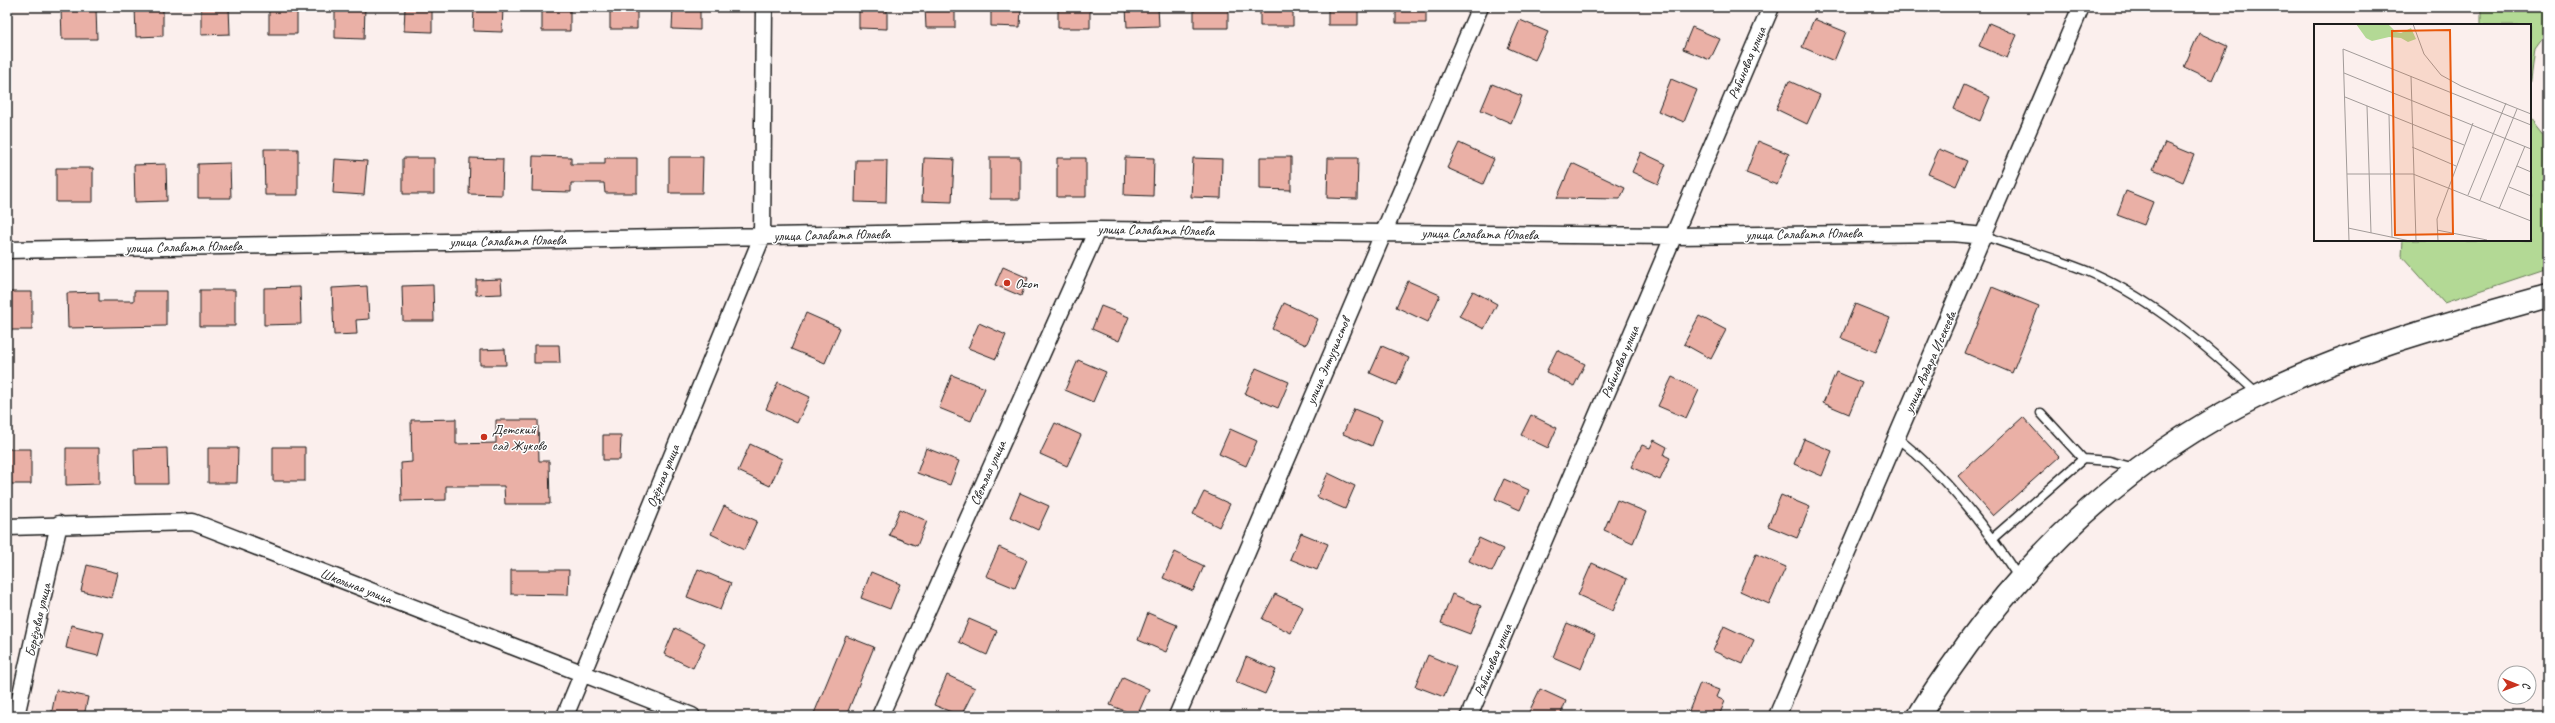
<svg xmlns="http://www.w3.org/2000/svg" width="2555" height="723" font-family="Caveat,sans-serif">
<rect width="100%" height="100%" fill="#fbefed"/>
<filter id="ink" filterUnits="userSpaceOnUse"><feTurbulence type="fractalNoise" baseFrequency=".025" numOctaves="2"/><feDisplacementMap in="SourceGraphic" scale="8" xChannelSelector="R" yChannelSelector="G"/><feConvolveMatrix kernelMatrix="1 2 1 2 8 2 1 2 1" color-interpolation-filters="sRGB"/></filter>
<g filter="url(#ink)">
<!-- green -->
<path fill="#b3d995" stroke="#687a58" d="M2481,7H2548V31L2535,49L2530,87V25H2481Z
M2530,118L2548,141V268L2444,303L2402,256L2403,240H2530Z"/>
<!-- building -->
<path fill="#eab0a6" stroke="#1c1c1c" d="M135,7H163V36L136,37Z
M201,7H229L230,34L201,35Z
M269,7H297V34H269Z
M335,7H365L364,39L335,38Z
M405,7H432V32L404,31Z
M474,7H503L502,32L473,31Z
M542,7H570V31H542Z
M610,7H637V29H610Z
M673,7H700V30L672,29Z
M859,7H887V29L859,28Z
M925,7H955V28H926Z
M991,7H1021L1020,27L991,26Z
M1058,7H1090V28H1058Z
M1126,7H1158L1159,26L1127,27Z
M1194,7H1228V28H1194Z
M1260,7H1293V26H1260Z
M1328,7H1358V25H1328Z
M1396,7H1426V23H1396Z
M61,9H96L97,39H62Z
M1814,19L1846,32L1834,61L1802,47Z
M1520,20L1548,32L1535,60L1508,48Z
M1989,23L2017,35L2007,58L1979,46Z
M1692,27L1720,39L1710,60L1683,49Z
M2199,33L2227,46L2212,80L2184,67Z
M1671,79L1697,90L1684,122L1658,111Z
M1789,81L1820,95L1807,124L1776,109Z
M1492,84L1522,96L1511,123L1481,110Z
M1964,85L1990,97L1980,121L1954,109Z
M1758,141L1789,154L1777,185L1746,173Z
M1459,143L1494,159L1483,184L1447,168Z
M2165,143L2194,155L2183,182L2153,169Z
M264,149H298V195H265Z
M1939,149L1967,161L1956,186L1928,174Z
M1641,152L1666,164L1658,184L1632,172Z
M533,156L571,157V164H605V158H637V193H605L604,183H571V192L532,191Z
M669,157H703L702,193H669Z
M990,157H1020V199H990Z
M1125,157L1154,158L1153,196L1124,195Z
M1260,157H1291V190L1260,189Z
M403,158H434V194H403Z
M470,158L503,159L502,195L469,194Z
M924,158L954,159L952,202L922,201Z
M1057,158H1086V197H1057Z
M1193,158L1222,159L1221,198L1191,197Z
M1328,158H1358L1357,199L1327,198Z
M335,159L367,161L364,195L333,193Z
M856,160H887L886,203L855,202Z
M230,163L231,198H198V164Z
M1572,163L1625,188L1620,199L1557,198Z
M166,164L167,201L135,202L134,165Z
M56,168H93V202H56Z
M2126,191L2153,202L2144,225L2117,215Z
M1003,267L1028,278L1021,296L995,285Z
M501,279L502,294L476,295V280Z
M1408,281L1440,295L1428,322L1396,307Z
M433,285L434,321H403L402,286Z
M367,286L369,319L356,320L357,334L334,335L332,288Z
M300,287L301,324L264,325V288Z
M1992,287L2039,306L2012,373L1965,353Z
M200,290H235V326H200Z
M134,291H166V326L68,328L67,293L99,292V301H134Z
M1473,291L1497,304L1484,329L1459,316Z
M7,292H32V330H7Z
M1284,303L1318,319L1306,345L1272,329Z
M1855,304L1890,318L1876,352L1841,338Z
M1101,306L1129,317L1119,341L1092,329Z
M806,313L840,328L825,363L791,349Z
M1699,316L1726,330L1711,359L1684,344Z
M979,323L1006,335L996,359L968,348Z
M534,345H559L560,363H534Z
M1382,346L1409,358L1397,385L1370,373Z
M505,349L506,365H480V350Z
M1557,350L1585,364L1574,386L1546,372Z
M1078,360L1106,372L1093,402L1065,390Z
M1256,368L1289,382L1278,408L1245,394Z
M1836,372L1862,383L1849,414L1823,403Z
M952,375L985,388L971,421L939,408Z
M1672,377L1699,390L1686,418L1658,406Z
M778,382L810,397L797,423L766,409Z
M1354,409L1382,420L1372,446L1343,434Z
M1531,415L1557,428L1548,448L1521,435Z
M2023,417L2059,457L1993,516L1958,476Z
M456,419V444L496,443V420H538L539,461H549L550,504H505L504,486H446V500L402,501L401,463L412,462L411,420Z
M1055,423L1081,435L1067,466L1040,454Z
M1230,429L1257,441L1246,466L1219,454Z
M603,435H621L620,460H603Z
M1804,439L1832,451L1822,476L1794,464Z
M1654,440L1667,447L1664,455L1670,458L1660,480L1631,467L1642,445L1650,448Z
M750,444L782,459L770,486L738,471Z
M273,447H305V481H273Z
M66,448H99V484L66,485Z
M167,448L168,484H135L134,449Z
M208,448H238L237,483H208Z
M926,448L959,461L950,485L917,473Z
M7,449H31V484H7Z
M1328,473L1355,486L1345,509L1317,497Z
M1504,479L1529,490L1520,510L1495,499Z
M1204,492L1230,504L1219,527L1193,514Z
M1020,493L1049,506L1038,530L1010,517Z
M1781,495L1810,507L1797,538L1768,526Z
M1617,500L1646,512L1633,543L1604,530Z
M724,506L757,521L744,550L711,534Z
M900,509L927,521L917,546L889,535Z
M1301,533L1328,544L1317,570L1290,559Z
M1479,538L1503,549L1492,572L1469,561Z
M999,547L1027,560L1015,588L986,576Z
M1175,552L1204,566L1193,591L1163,578Z
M1756,554L1786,567L1769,604L1740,591Z
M1592,563L1627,579L1613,611L1578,595Z
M87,565L118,573L112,598L81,591Z
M698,569L731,583L720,610L687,597Z
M511,570H569L568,595L511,594Z
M871,572L900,584L890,609L861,598Z
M1275,594L1303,607L1291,633L1262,619Z
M1452,594L1481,606L1470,634L1441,623Z
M1148,613L1177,625L1166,652L1138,640Z
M969,619L997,631L987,655L959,642Z
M1567,623L1595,635L1581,669L1553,657Z
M71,625L104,633L98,656L66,648Z
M1724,626L1754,640L1743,664L1713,651Z
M675,628L705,643L693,668L664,654Z
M846,636L874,647L846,716H813Z
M1428,655L1456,667L1444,697L1415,686Z
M1246,657L1276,670L1265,694L1236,682Z
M947,675L975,688L961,716L934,705Z
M1123,677L1149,689L1137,716L1110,705Z
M1700,683L1719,690L1716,697L1725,701L1719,716H1687Z
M1540,689L1566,701L1560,716H1527Z
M56,690L88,697L84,716H51Z"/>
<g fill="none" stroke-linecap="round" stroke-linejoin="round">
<!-- lane casing -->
<g stroke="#1c1c1c" stroke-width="11">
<path id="lane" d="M1985,236C2021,249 2059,259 2094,274C2156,302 2209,348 2258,394
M2041,413L2083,459
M1897,438C1946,476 1985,526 2019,578
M1993,538L2083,459L2109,461L2135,468"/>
</g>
<!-- street casing -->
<g stroke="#1c1c1c" stroke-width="19">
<path id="street" d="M7,250L1097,230L1674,236L1952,233L1985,236
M7,527L193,522L692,716
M16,716L59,524
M565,716L762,237L764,7
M880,716L1097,230
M1177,716L1480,7
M1469,716L1771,7
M1777,716L2081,7"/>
</g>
<!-- secondary casing -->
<g stroke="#1c1c1c" stroke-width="25">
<path id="secondary" d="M1919,716C1933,691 1951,668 1967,645C2044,540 2141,452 2259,395C2350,350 2451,323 2548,296"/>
</g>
<!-- lane -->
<use href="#lane" stroke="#fff" stroke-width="8"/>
<!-- street -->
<use href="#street" stroke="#fff" stroke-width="16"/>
<!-- secondary -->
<use href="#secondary" stroke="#fff" stroke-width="22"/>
</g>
</g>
<!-- markers -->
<g fill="#c8321e" stroke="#fff" stroke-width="1.5">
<circle cx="1007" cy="283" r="4"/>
<circle cx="484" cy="437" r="4"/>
</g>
<g text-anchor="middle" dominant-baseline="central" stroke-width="3" stroke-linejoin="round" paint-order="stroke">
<!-- street labels -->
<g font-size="14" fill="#1c1c1c" stroke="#fff">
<text transform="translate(1747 63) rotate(-67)">Рябиновая улица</text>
<text transform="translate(1156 230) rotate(1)">улица Салавата Юлаева</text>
<text transform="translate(1480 234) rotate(1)">улица Салавата Юлаева</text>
<text transform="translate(1804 234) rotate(-1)">улица Салавата Юлаева</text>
<text transform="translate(832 235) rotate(-1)">улица Салавата Юлаева</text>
<text transform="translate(508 241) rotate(-1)">улица Салавата Юлаева</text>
<text transform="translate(184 247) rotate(-1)">улица Салавата Юлаева</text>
<text transform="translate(1328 361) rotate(-67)">улица Энтузиастов</text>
<text transform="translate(1620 362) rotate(-67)">Рябиновая улица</text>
<text transform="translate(1930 362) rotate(-66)">улица Алдара Исекеева</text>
<text transform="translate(988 473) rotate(-66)">Светлая улица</text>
<text transform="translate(663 476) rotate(-68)">Озёрная улица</text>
<text transform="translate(356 586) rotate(21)">Школьная улица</text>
<text transform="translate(38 620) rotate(-77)">Берёзовая улица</text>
<text transform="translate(1493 660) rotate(-67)">Рябиновая улица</text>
</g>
<!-- poi labels -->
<g font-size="14" fill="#1c1c1c" stroke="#fff" text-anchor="start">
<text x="1015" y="283">Ozon</text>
<text x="492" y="429">Детский<tspan x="492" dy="16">сад Жуково</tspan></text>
</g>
</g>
<!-- overview -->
<g transform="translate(2314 24)">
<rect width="217" height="217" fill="#fbefed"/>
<path d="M42,0H74L82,8L87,9L97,4L102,15L94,18L87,14L75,13L58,17L52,14Z" fill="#b3d995"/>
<path fill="none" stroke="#a29b99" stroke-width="1" d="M99,0L110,30L127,51L147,62L217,90M30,49L217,125M97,52L102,217M31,73L150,121M53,82L57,209M75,91L78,213M98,123L142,142M203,142L217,148M33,150H99L217,197M195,163L217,172M154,171L192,79M166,176L203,85M185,185L211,122M34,204L96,217M123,206L173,216M35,217L29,25L217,101M124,217L123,195L159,99"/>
<path fill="#e8590c" fill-opacity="0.15" stroke="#e8590c" stroke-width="2" d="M136,6L139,210L81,211L78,7Z"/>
<rect width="217" height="217" fill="none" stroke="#1c1c1c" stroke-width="2"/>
</g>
<!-- margin -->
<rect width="2555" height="723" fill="none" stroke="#fff" stroke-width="24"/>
<rect x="12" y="12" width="2531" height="699" fill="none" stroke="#1c1c1c" stroke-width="1.5" filter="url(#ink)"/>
<!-- north arrow -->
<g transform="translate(2517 685) rotate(91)"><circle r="19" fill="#ffffff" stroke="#a4a4a4"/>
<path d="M0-3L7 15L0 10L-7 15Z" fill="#c8321e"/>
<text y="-6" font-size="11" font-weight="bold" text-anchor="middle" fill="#1c1c1c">С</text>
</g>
</svg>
